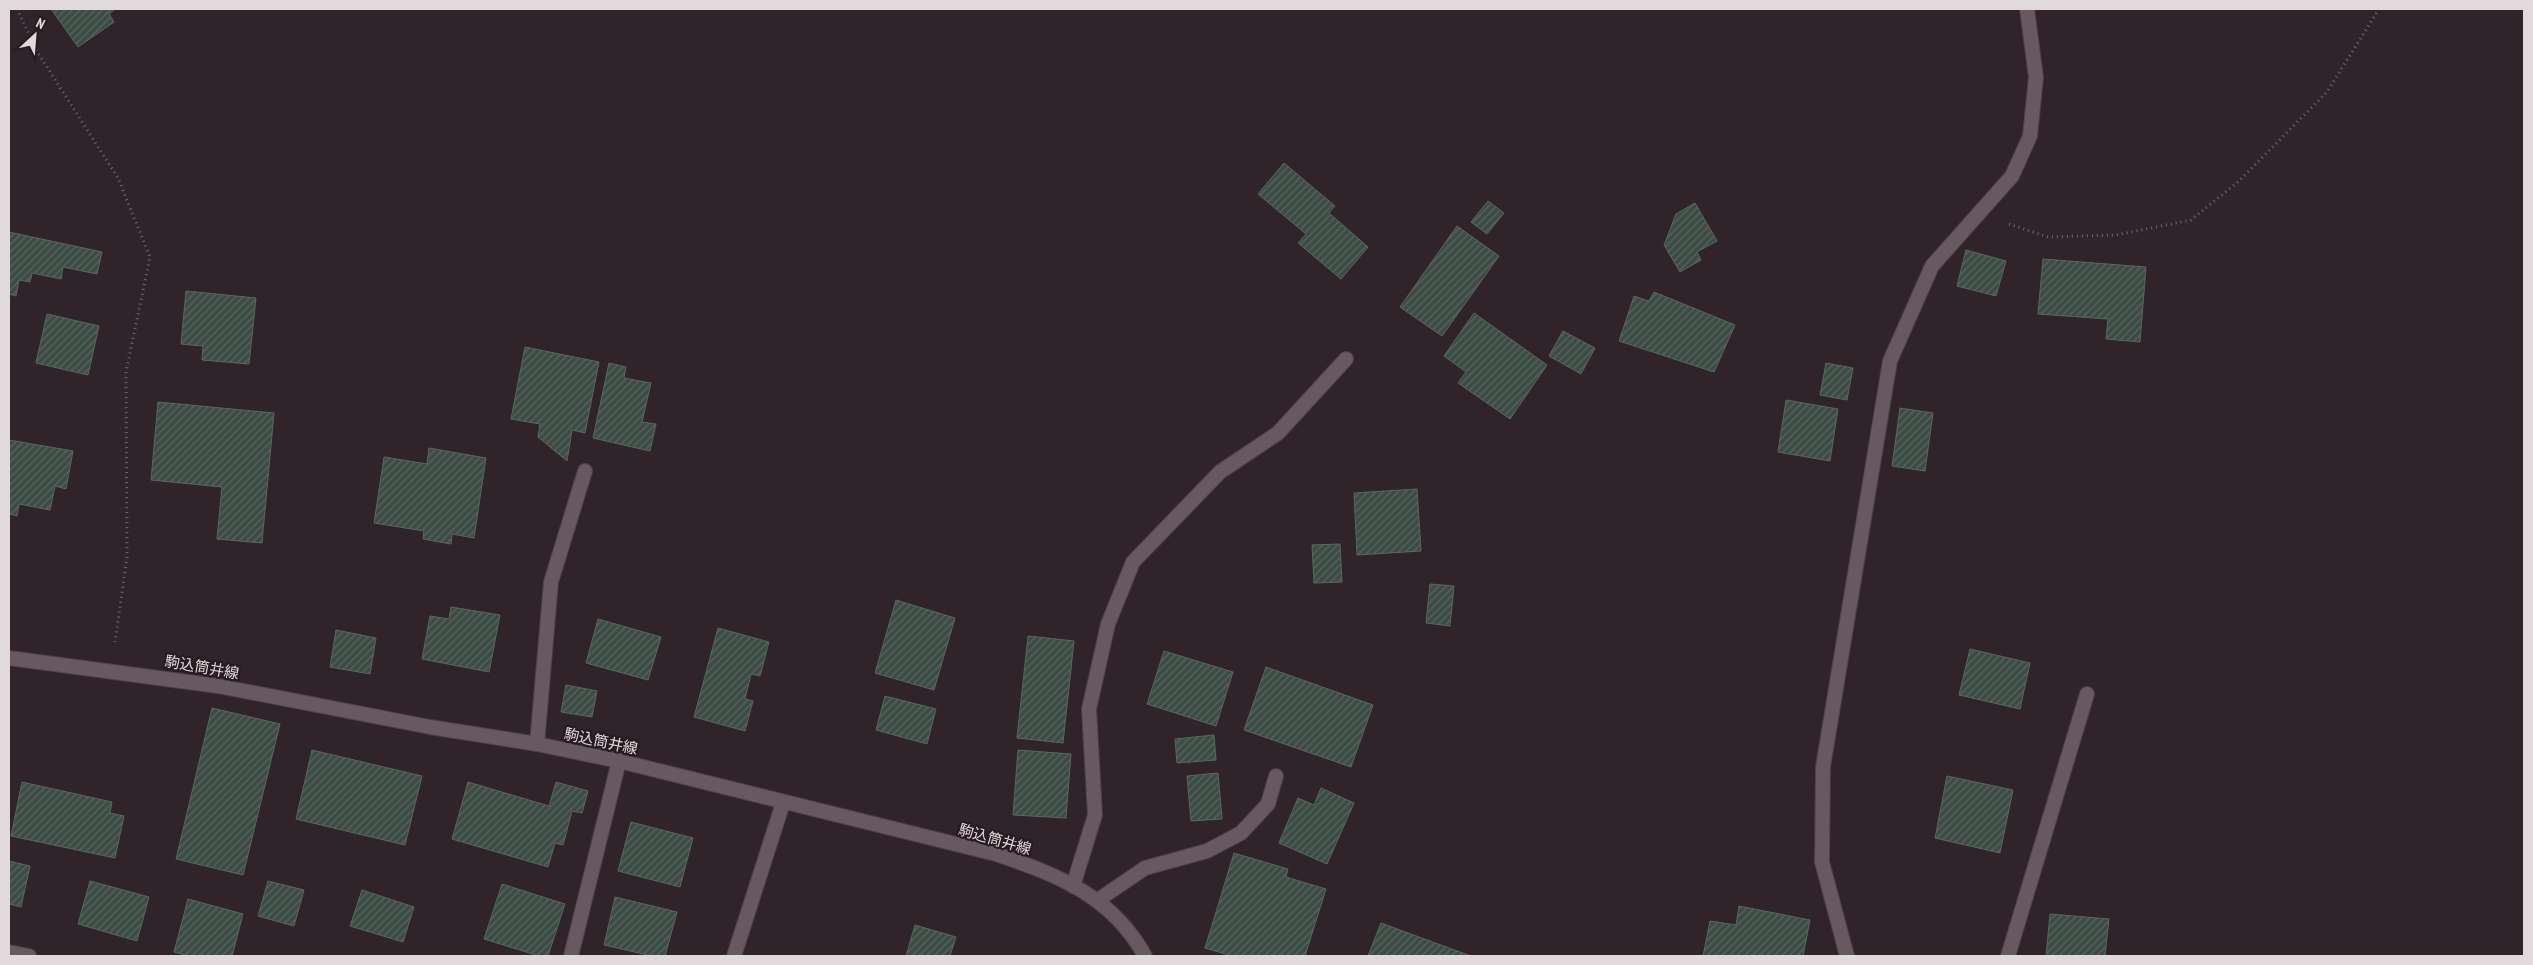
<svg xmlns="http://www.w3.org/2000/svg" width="2533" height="965" font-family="'PT Sans Narrow','Noto Sans JP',sans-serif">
<defs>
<pattern id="building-hatch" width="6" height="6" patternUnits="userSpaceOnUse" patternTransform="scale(1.25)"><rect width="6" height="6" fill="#3c4c44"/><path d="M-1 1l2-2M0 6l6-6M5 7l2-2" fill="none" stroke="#58655f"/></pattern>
</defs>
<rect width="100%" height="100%" fill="#31232a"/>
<!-- building -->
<path fill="url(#building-hatch)" stroke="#586860" d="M51,9H115L109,14L114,22L78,47Z
M1284,163L1335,206L1329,213L1368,247L1341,279L1298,243L1306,234L1258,194Z
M1488,201L1504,213L1487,234L1471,222Z
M1695,203L1717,241L1697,252L1701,260L1680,272L1664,245L1676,214Z
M1457,226L1499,256L1442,336L1400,307Z
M9,232L102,252L97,274L63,267L61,279L32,273L30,282L19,280L16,296L9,294Z
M1966,250L2006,261L1996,296L1957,286Z
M2043,259L2146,267L2140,342L2106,339L2108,319L2038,314Z
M186,291L256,298L249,364L202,360L203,346L181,344Z
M1654,292L1735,325L1714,372L1619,341L1634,296L1649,301Z
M1474,313L1547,365L1510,419L1458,383L1466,372L1444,356Z
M47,314L99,326L88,375L36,363Z
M1563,331L1595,348L1581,374L1549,356Z
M525,347L599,362L585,433L572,430L567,461L538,437L540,424L511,419Z
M609,363L626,367L624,378L651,383L642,422L656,424L650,451L593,438Z
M1826,363L1853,368L1847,400L1820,395Z
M1786,400L1838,409L1830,461L1778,452Z
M158,402L274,413L262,543L217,539L222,487L151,480Z
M1900,408L1933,413L1925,471L1892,466Z
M9,440L73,451L66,489L55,486L50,510L19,504L17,516L9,514Z
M429,448L486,458L474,538L452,534L451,544L423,539L424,531L374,523L384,457L427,464Z
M1417,489L1421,551L1357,555L1354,493Z
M1340,544L1342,582L1314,583L1312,545Z
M1430,584L1454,586L1450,626L1426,623Z
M896,600L955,618L934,690L875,673Z
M451,607L500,615L489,672L422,659L430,616L449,619Z
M598,619L661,637L648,680L586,663Z
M718,628L769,642L760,676L751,674L745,699L753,701L745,731L694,717Z
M336,630L376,638L370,674L330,667Z
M1028,636L1074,641L1063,743L1017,738Z
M1970,649L2030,663L2020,709L1959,695Z
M1164,651L1233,672L1216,726L1147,704Z
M1266,667L1373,705L1351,767L1244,730Z
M566,685L597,691L592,717L561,712Z
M885,696L936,709L927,744L876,730Z
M212,708L280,724L243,875L176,859Z
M1214,735L1216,760L1177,763L1175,739Z
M312,750L422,776L405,845L296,819Z
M1018,750L1071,754L1066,818L1013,815Z
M1218,773L1222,819L1191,821L1187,776Z
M1947,776L2013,790L2000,853L1935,838Z
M22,782L112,802L110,813L124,816L115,858L11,836Z
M468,782L549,806L556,782L588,791L582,813L572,811L563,845L555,843L548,867L452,839Z
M1321,788L1354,803L1327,864L1279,843L1298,798L1314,805Z
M631,822L693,838L680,887L618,871Z
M1234,853L1288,869L1286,877L1326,889L1305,956H1232L1205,948Z
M9,861L30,866L21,907L9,904Z
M90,881L149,897L137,941L78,924Z
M268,881L304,890L294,926L258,916Z
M502,884L565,904L548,956H539L484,939Z
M362,890L414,907L403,942L350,926Z
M615,897L677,912L665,956H652L604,945Z
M188,899L243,914L232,956H189L174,952Z
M1739,906L1810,920L1803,956H1703L1710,921L1736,925Z
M2050,914L2109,919L2105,956H2046Z
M1381,923L1471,956H1368Z
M915,925L956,937L950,956H906Z"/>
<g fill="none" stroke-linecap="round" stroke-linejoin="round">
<!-- service casing -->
<g stroke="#4d4148" stroke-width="16">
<path id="service" d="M537,744L551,582L585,471
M1073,886L1095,815L1089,709L1108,624L1133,562L1220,472L1278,433L1346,359
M1098,900L1145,868L1207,851L1241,833L1268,804L1276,776
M9,952L29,956
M571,956L619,761
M2008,956L2087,694"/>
</g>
<!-- minor casing -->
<g stroke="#4d4148" stroke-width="16">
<path id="minor" d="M734,956L783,803
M1847,956L1822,862L1823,767L1890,361L1932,266L2012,176L2030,136L2036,77L2027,9"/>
</g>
<!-- secondary casing -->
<g stroke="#4d4148" stroke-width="16">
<path id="secondary" d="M9,658L218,686L430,727L537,744L619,761L996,854C1058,875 1112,896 1145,956"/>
</g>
<!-- path -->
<path stroke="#74686e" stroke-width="3" stroke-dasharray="1 4" stroke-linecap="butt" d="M17,9L38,53L118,178L150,257L126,372L127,557L115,642
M2009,224L2048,237L2116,235L2191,220L2239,181L2327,92L2379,9"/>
<!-- service -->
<use href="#service" stroke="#685860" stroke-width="14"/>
<!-- minor -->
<use href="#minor" stroke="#685860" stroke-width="14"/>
<!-- secondary -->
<use href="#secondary" stroke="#685860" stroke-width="14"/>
</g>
<g text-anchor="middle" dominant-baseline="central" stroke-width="4.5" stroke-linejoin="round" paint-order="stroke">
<!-- street labels -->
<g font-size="15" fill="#e2d9dd" stroke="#271a20">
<text transform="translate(202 667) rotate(10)">駒込筒井線</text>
<text transform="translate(601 741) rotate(12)">駒込筒井線</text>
<text transform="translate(995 839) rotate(16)">駒込筒井線</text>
</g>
</g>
<!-- border -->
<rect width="2533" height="965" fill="none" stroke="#e2d9dd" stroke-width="20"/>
<!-- north arrow -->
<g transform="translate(35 35) rotate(26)" stroke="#271a20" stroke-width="4" paint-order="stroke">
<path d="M0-4L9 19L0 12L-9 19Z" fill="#e2d9dd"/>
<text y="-8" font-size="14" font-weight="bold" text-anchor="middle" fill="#e2d9dd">N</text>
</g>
</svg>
